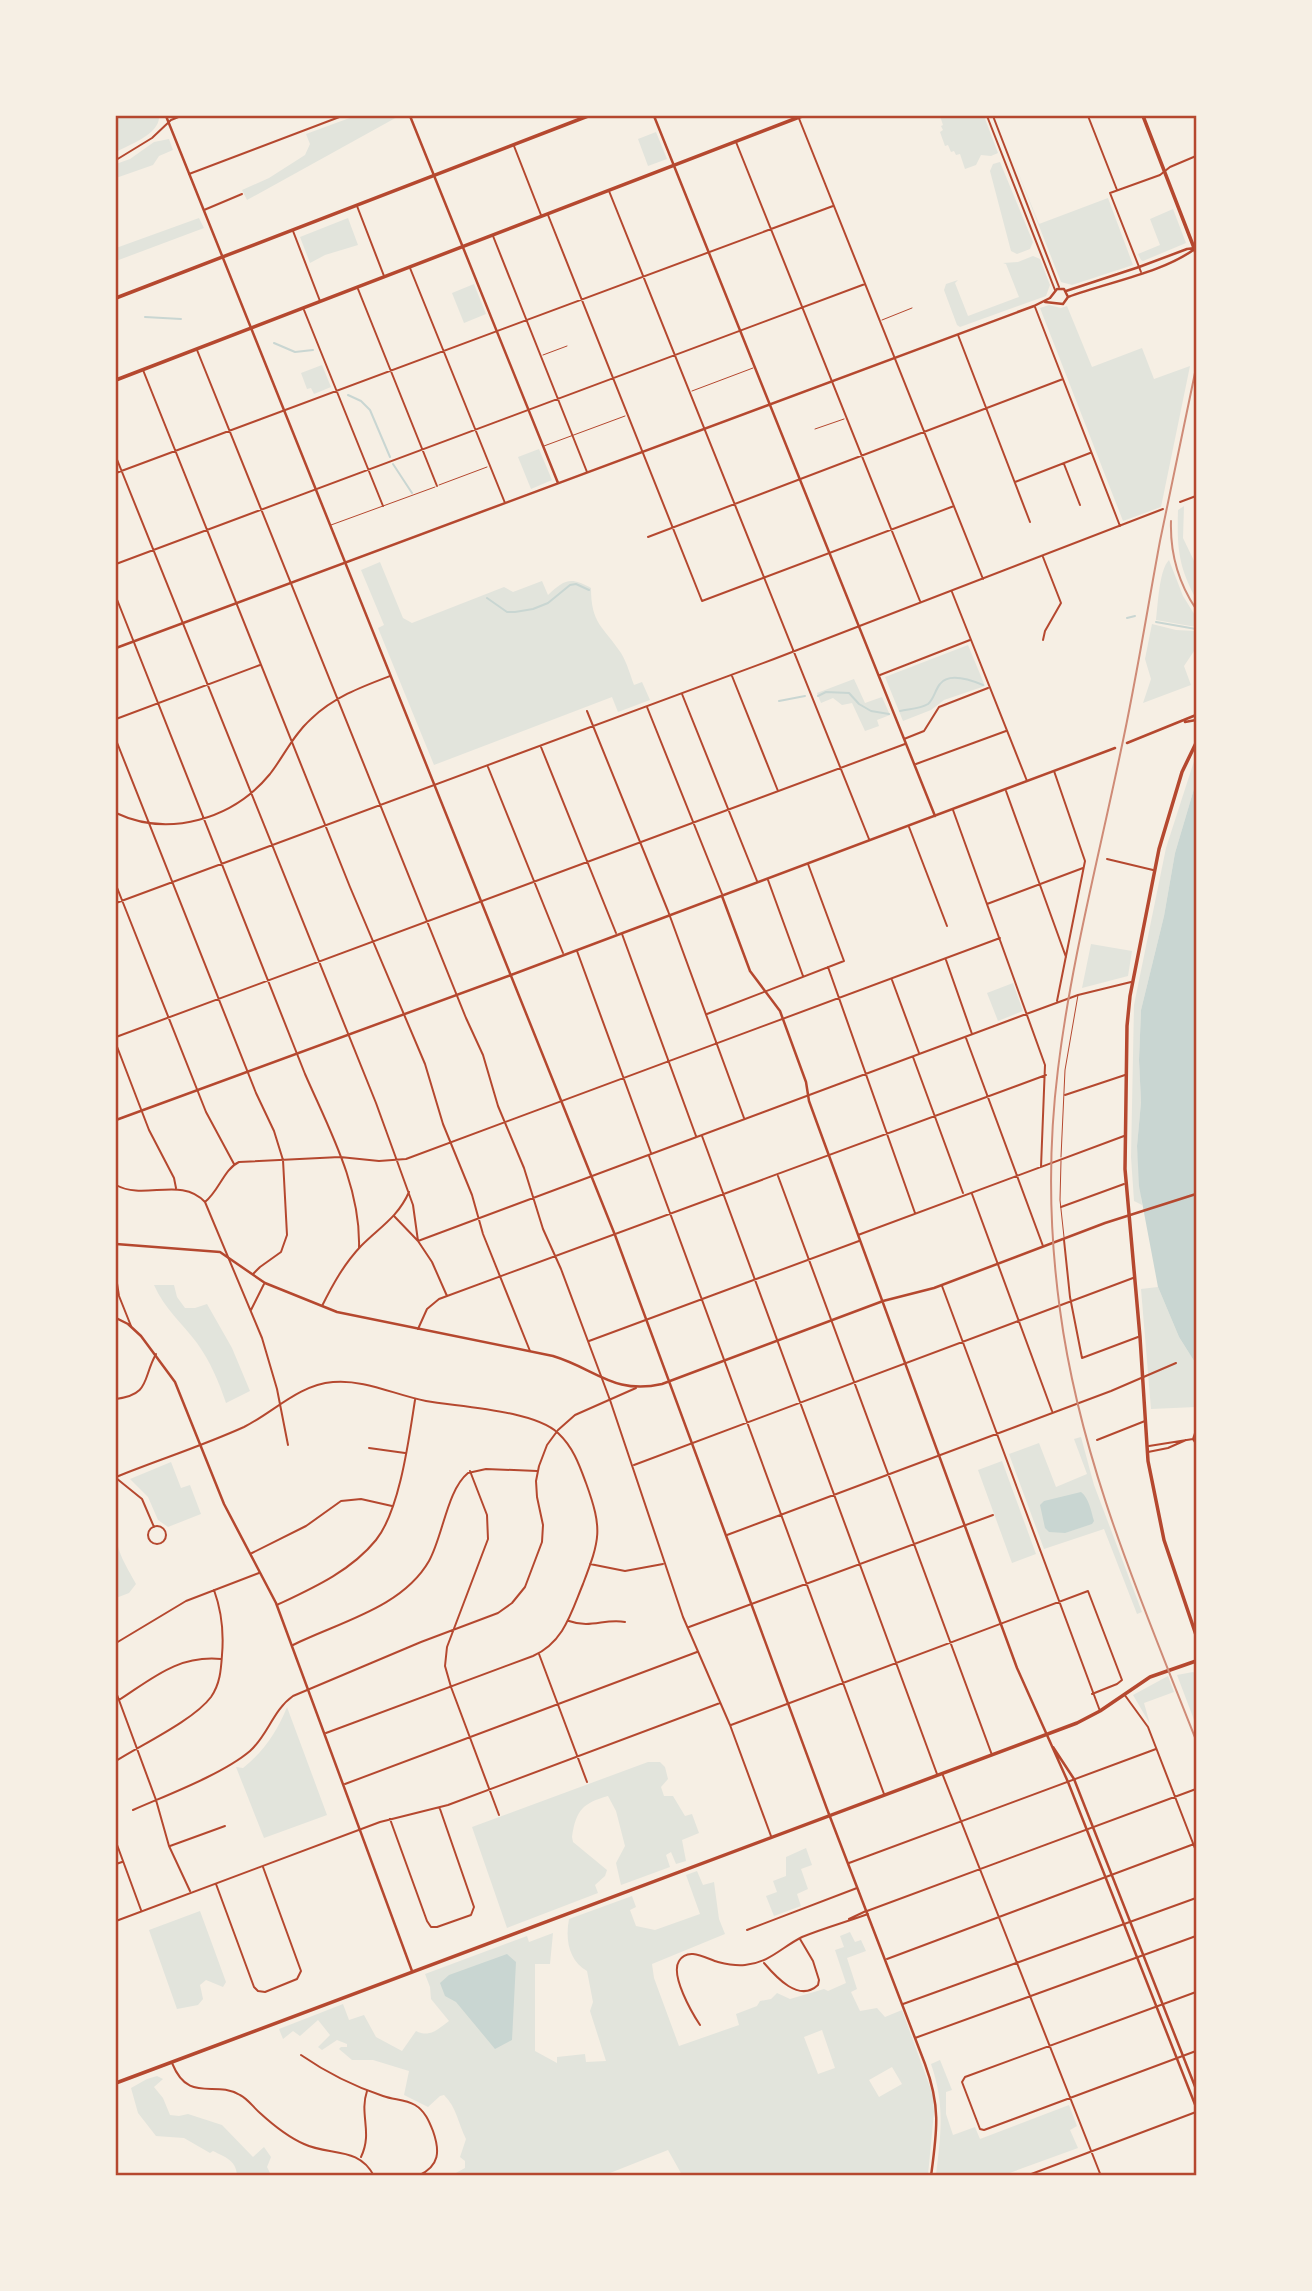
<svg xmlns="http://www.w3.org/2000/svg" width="1312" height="2291" font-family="'Source Sans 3',sans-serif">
<rect width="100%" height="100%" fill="#f6efe4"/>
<!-- green -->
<path fill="#e2e4dc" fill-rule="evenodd" d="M116,116H159C160,134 130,144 116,152Z
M355,116H399L247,200L242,190L269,178L305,155L310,144L306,134Z
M940,116H984L998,153L991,156L981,155L976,165L965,169L960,154L956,155L954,151L951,152L948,145L945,146L940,132L943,130L941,126L943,125Z
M656,132L667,159L648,166L638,139Z
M169,139L173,150L159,156L153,165L116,178V164L130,159L154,142Z
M1012,157L1039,224L1108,198L1133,265L1072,285L1061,282Z
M1000,162L1033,242L1030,249L1017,254L1011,251L990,171L993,164Z
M1173,209L1186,243L1143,261L1141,260L1138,254L1160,245L1150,219Z
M199,218L204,228L116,261V248Z
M348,218L358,245L325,255L310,263L300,237Z
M1033,256L1040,259L1050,285L1046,296L960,327L957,325L944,290L946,284L958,280L955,283L968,316L1019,297L1006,264L1003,263L1018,262Z
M474,284L486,314L464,323L452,293Z
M1049,305L1061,308L1067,306L1092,367L1142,348L1154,379L1190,366L1161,507L1123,521L1040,308Z
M322,365L331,387L314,394L311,388L307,389L301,373Z
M539,449L552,480L531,489L518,457Z
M1184,506L1183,538L1196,565V599C1178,565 1177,548 1178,510Z
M1169,560L1183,596L1196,617V627L1156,620C1158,605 1159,570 1169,560Z
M380,562L403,618L412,623L504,587L513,592L542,581L548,595C564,580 570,576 591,588C591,624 603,626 621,653C627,663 630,674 634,685L642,682L650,700L618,712L612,697L434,765L378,628L384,625L361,570Z
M1152,624L1176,630L1196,631V648L1184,666L1191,685L1143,703L1151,679L1145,659Z
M968,645L985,686L944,700L931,710L903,721L885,677Z
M854,679L865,703L882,697L890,715L877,720L879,726L865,731L852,703L842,705L833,698L821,703L817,693Z
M1196,755V782L1175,853L1164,916L1141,1010L1139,1060L1141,1102L1137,1146L1142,1205L1134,1201L1131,1157L1134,1005L1166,848Z
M1091,944L1132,951L1128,976L1082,988Z
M1013,983L1023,1011L998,1021L987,993Z
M154,1285H174L177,1297L185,1308H195L207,1304L232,1348L250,1391L226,1403C219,1382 210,1361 197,1343C182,1323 164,1308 154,1285Z
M1158,1287L1179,1337L1196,1364V1407L1151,1409L1141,1289Z
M1081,1437L1094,1485L1142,1612L1137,1614L1104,1529L1044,1549L1009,1454L1039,1443L1056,1487L1087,1474L1074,1439Z
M1002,1461L1036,1554L1012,1563L978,1470Z
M171,1462L181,1488L190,1485L201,1514L168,1527L158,1520L148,1497L130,1479Z
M116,1530C116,1552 126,1565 136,1584L129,1593L116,1598Z
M1193,1672L1196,1674V1725L1177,1675Z
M1168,1676L1174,1692L1144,1703L1150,1724L1133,1695Z
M287,1707L327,1815L264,1838L236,1767L243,1768C264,1751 277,1732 287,1707Z
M648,1762H660L665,1767L668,1779L661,1787L664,1796H673L685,1816L692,1814L699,1833L682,1840L686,1861L676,1864L671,1852L666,1855L670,1867L621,1885L616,1863L625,1846L616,1811L608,1796C583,1803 576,1810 572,1837L573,1842L607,1870L605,1876L595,1885L598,1893L507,1928L472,1827Z
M806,1848L812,1865L801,1869L808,1889L797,1894L801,1906L774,1916L766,1896L777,1892L773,1881L786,1876V1857Z
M697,1871L703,1885L714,1882L719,1919L725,1934L652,1964L654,1978L679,2046L739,2025L736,2014L757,2006L760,2001L771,1999L777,1993L790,1999L824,1989L828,1991L846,1983L835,1950L844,1947L840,1936L850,1932L855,1942L861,1940L866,1951L847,1958L857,1989L851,1992L860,2011L877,2008L885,2017L902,2010L933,2095L934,2112L928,2175H682L668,2150L605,2175H452L465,2168V2161L460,2157L466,2139C458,2123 457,2108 444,2095L440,2096L428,2107L404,2095L409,2071L373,2060H352L339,2049L341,2047H347V2044L337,2040L322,2050L318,2047L330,2035L318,2020L300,2036L293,2031L283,2039L279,2029L343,2004L349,2020L364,2015L376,2037L402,2051L416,2031C430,2038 438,2029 449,2021L431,1999L430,1987L425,1974L527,1936L529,1942L553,1933L550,1964H535V2051L557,2063V2057L585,2054L586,2062L606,2061L590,2011L593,2002L587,1971C569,1961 565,1940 569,1919L632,1896L636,1907L630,1910L636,1926L655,1930L700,1914L686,1875ZM822,2030L835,2068L818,2074L804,2037ZM892,2067L902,2084L879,2097L869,2080Z
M200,1911L226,1982L223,1987L206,1980L200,1985L203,1999L198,2005L177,2009L149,1930Z
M940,2060L952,2090L946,2092V2114L953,2135L975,2127L980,2139L1069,2105L1077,2126L1070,2130L1078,2148L1004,2175H936C941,2134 945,2104 931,2064Z
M157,2076L163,2079L154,2087L163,2098L170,2115L179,2116L188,2114L222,2125L253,2157L264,2147L271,2157L267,2167L271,2175H237C236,2160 225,2157 213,2151L210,2153L184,2138L156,2136L138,2113L131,2088L147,2079Z"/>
<!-- water -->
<path fill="#c9d6d2" d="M1196,782V1129L1194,1182L1196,1195V1364L1179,1337L1158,1287L1139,1186L1137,1146L1141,1102L1139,1060L1141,1010L1164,916L1175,853Z
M1081,1492C1089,1498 1091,1511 1094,1521L1092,1524L1065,1533L1049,1532L1045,1528L1040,1505L1044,1501Z
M507,1954L516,1962L512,2040L495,2049L456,2002L445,1996L440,1983L449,1975Z"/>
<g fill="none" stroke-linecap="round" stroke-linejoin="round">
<!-- stream -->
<path stroke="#c9d6d2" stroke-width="2" d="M145,317L181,319
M274,343L295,352L313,350
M348,395L361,401L370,410L390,457
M393,464L412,493
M487,598L507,612H515L533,609L548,603L570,585L576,584L589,590
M1127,618L1135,616
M1156,622L1196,629
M818,696L826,692L849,693L859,704L871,711L889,714
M779,701L805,696
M900,711C909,709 920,709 928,704C934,699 935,690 940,684C949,672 971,680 983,685"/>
<!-- service -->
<path stroke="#b5482f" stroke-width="1" d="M882,320L912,308
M543,355L567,346
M692,391L753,368
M815,429L844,419
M544,446L625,416
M439,485L487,467
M331,525L435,487
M1061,1157L1065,1070L1078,995
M1061,1161L1060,1200L1064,1237"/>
<!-- minor -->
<path stroke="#b5482f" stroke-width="2" d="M798,116L983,579
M987,116L1055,290
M993,116L1059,287
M1088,116L1117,190
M736,142L920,601
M514,146L541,215
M116,160L152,138L171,120L181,116
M189,174L342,116
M609,191L869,839
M357,206L384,276
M204,210L242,194
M548,215L702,601L954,506
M293,231L320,301
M493,236L587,472
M410,268L505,503
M1141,272L1110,193L1160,175L1170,167L1196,156
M358,289L437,486
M1035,307L1120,526
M304,310L383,506
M958,335L1030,522
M197,350L466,1018L483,1055L498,1106L524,1168L543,1229L561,1269L610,1400L683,1617L730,1725L771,1836
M143,370L350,887L425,1064L443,1124L472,1195L483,1234L530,1351
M116,457L376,1103L413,1205L418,1241L432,1262L447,1296
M1064,464L1080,505
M116,473L833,206
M1015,482L1090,453
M1180,502L1196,496
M648,537L1063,379
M116,564L865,284
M952,592L1027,781
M116,597L305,1074C329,1129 361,1187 359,1248
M1043,640L1045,631L1061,603L1043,557
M880,675L970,640
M732,676L778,791
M682,694L757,881
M647,707L722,894
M587,711L668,911L744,1118
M116,719L260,665
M904,739L924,731L939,707L988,688
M116,740L256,1093L274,1131L283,1160L287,1235L281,1252L260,1267L253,1274
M541,747L616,933
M916,764L1006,731
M488,767L563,953
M1054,771L1085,861L1057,1001
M1006,791L1066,957
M953,810L1045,1065L1041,1167
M116,813C169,838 233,819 270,774C284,756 293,735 311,719C334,697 361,687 390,676
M909,827L947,926
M1107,859L1153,870
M768,880L803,976
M116,885L206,1112L234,1164
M116,903L774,659L1163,509
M987,904L1083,868
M622,934L696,1136
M577,951L651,1153
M946,960L972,1034
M828,967L915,1213
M892,980L919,1053
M707,1014L844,961L808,864
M116,1037L905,744
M966,1038L1043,1246
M116,1044L149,1130L174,1178L176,1188
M913,1057L963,1193
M1065,1095L1125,1075
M702,1136L937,1774
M649,1156L884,1794
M778,1176L992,1755
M116,1185C144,1201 181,1176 205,1202L262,1338L277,1389L288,1445
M972,1194L1052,1411
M205,1202C219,1191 224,1169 239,1162L340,1157L379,1161L406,1159L1000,938
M1061,1207L1124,1184
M394,1216L418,1241L1029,1013L1078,995L1131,982
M858,1235L1124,1136
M1064,1240L1070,1297L1082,1358L1138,1337
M116,1256V1245
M116,1277L119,1296L131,1326
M942,1286L1100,1711
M322,1306C333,1284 344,1264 361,1246C380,1227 398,1217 409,1192
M251,1310L264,1284
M418,1329L427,1309L439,1299L1046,1075
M589,1341L859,1241
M116,1399C151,1394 142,1379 156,1354
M1196,1430L1193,1439L1196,1444
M1097,1440L1145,1421
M1149,1446L1193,1439
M369,1448L405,1453
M1148,1452L1168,1448L1186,1440
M634,1465L1133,1278
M470,1471L487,1515L488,1539L447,1647L445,1666L451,1687L499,1815
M116,1477C158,1460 202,1446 244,1427C274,1412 298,1385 333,1382C364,1379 395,1395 426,1401C460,1407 533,1410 558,1433C573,1447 579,1464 586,1483C603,1530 600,1539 583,1584C571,1613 564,1642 533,1656L326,1733
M116,1478L142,1499L154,1527
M148 1535a9 9 0 1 1 18 0a9 9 0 1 1-18 0Z
M727,1535L1111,1391L1176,1363
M252,1553L306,1526L341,1501L361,1499L392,1506
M590,1564L625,1571L663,1564
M277,1605C313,1588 351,1571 376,1540C400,1510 409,1438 415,1400
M569,1621C591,1629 605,1618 625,1622
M689,1627L993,1515
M116,1643L186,1601L259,1573
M293,1645C339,1622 402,1608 429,1561C443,1536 447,1490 468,1473L486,1469L537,1471
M539,1654L587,1782
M116,1692L156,1800L169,1846L190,1891
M1124,1694L1148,1727L1196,1851
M119,1700C153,1678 178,1655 221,1659
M731,1725L1088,1591L1122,1680L1117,1684L1092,1694
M116,1761C141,1745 194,1720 211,1697C220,1684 221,1670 222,1655C224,1632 222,1612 214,1590
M942,1773L1101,2176
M345,1784L697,1652
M133,1810C167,1795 223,1774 250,1751C268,1735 273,1710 293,1696L421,1642L498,1613L512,1603L525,1587L542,1542L543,1525L537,1497L536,1481L539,1466L547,1445L558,1430L575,1415L636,1388
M390,1819L427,1921L431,1927H437L471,1915L474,1907L440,1809
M116,1842L141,1910
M170,1846L225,1826
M849,1863L1156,1749
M116,1864L122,1862
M216,1884L254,1987L258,1991L265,1992L297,1979L301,1971L263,1867
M867,1911L1196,1789
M849,1919L866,1911
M116,1921L380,1822L448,1805L720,1703
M747,1930L857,1888
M887,1959L1194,1844
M764,1963C776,1977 799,2003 818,1985L819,1980L813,1961L800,1939
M1196,1992L965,2077L962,2082L980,2129L984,2130L1196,2051
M903,2004L1196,1898
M700,2025C692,2013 670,1975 679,1961C688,1946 707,1959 718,1962C726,1964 737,1966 745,1965C769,1963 782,1947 802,1937C824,1928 846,1922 868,1914
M915,2038L1196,1936
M301,2055C327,2073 353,2086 383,2096C394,2100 405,2099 415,2105C425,2111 429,2121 433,2131C440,2151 440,2166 418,2176
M172,2063C189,2105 215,2079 240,2095C248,2099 253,2107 260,2113C272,2124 288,2137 304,2144C329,2156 359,2146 374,2176
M361,2157C373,2132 359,2115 367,2091
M1026,2176L1196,2112
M1191,2176L1196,2173"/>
<!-- tertiary -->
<path stroke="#b5482f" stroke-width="2.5" d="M166,116L615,1235L827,1809L925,2064C941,2107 937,2131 931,2176
M410,116L558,483
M654,116L935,816
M1066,291L1139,267L1187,249L1195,248
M1045,302L1063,304L1068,297C1108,282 1163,273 1196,248
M116,648L1034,306L1050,298L1057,289H1064L1068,297
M1185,722L1196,720
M1127,743L1196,715
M722,896L750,971L780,1011L806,1082L809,1101L817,1123L1017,1668L1068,1782L1196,2107
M116,1120L511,975L1115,748
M116,1244L220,1252L265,1283L337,1312L553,1356C596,1369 614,1395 662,1384L883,1301L934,1288L1105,1223L1196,1194
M116,1318L128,1324L141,1336L175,1382L224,1504L276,1603L412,1971
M1053,1747L1074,1779L1196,2089"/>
<!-- secondary -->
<path stroke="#b5482f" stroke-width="3.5" d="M116,298L588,116
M116,2083L1077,1723L1100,1711L1150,1677L1196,1661"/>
<!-- primary -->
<path stroke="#b5482f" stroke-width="3.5" d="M1143,116L1196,253
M116,380L802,116
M1196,743L1182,772L1159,849L1130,996L1127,1026L1125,1169L1140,1337L1148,1461L1164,1540L1196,1635"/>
<!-- rail -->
<path stroke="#cf8b77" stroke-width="2" d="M1196,368C1184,426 1172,483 1160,541C1147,611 1136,681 1121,750C1099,856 1071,962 1058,1069C1048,1149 1049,1230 1060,1310C1080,1461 1141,1600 1196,1740
M1171,521C1170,553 1178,582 1196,609"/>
</g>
<!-- border -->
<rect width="1312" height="2291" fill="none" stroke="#f6efe4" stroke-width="234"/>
<rect x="117" y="117" width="1078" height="2057" fill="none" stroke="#b5482f" stroke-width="2.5"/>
</svg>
